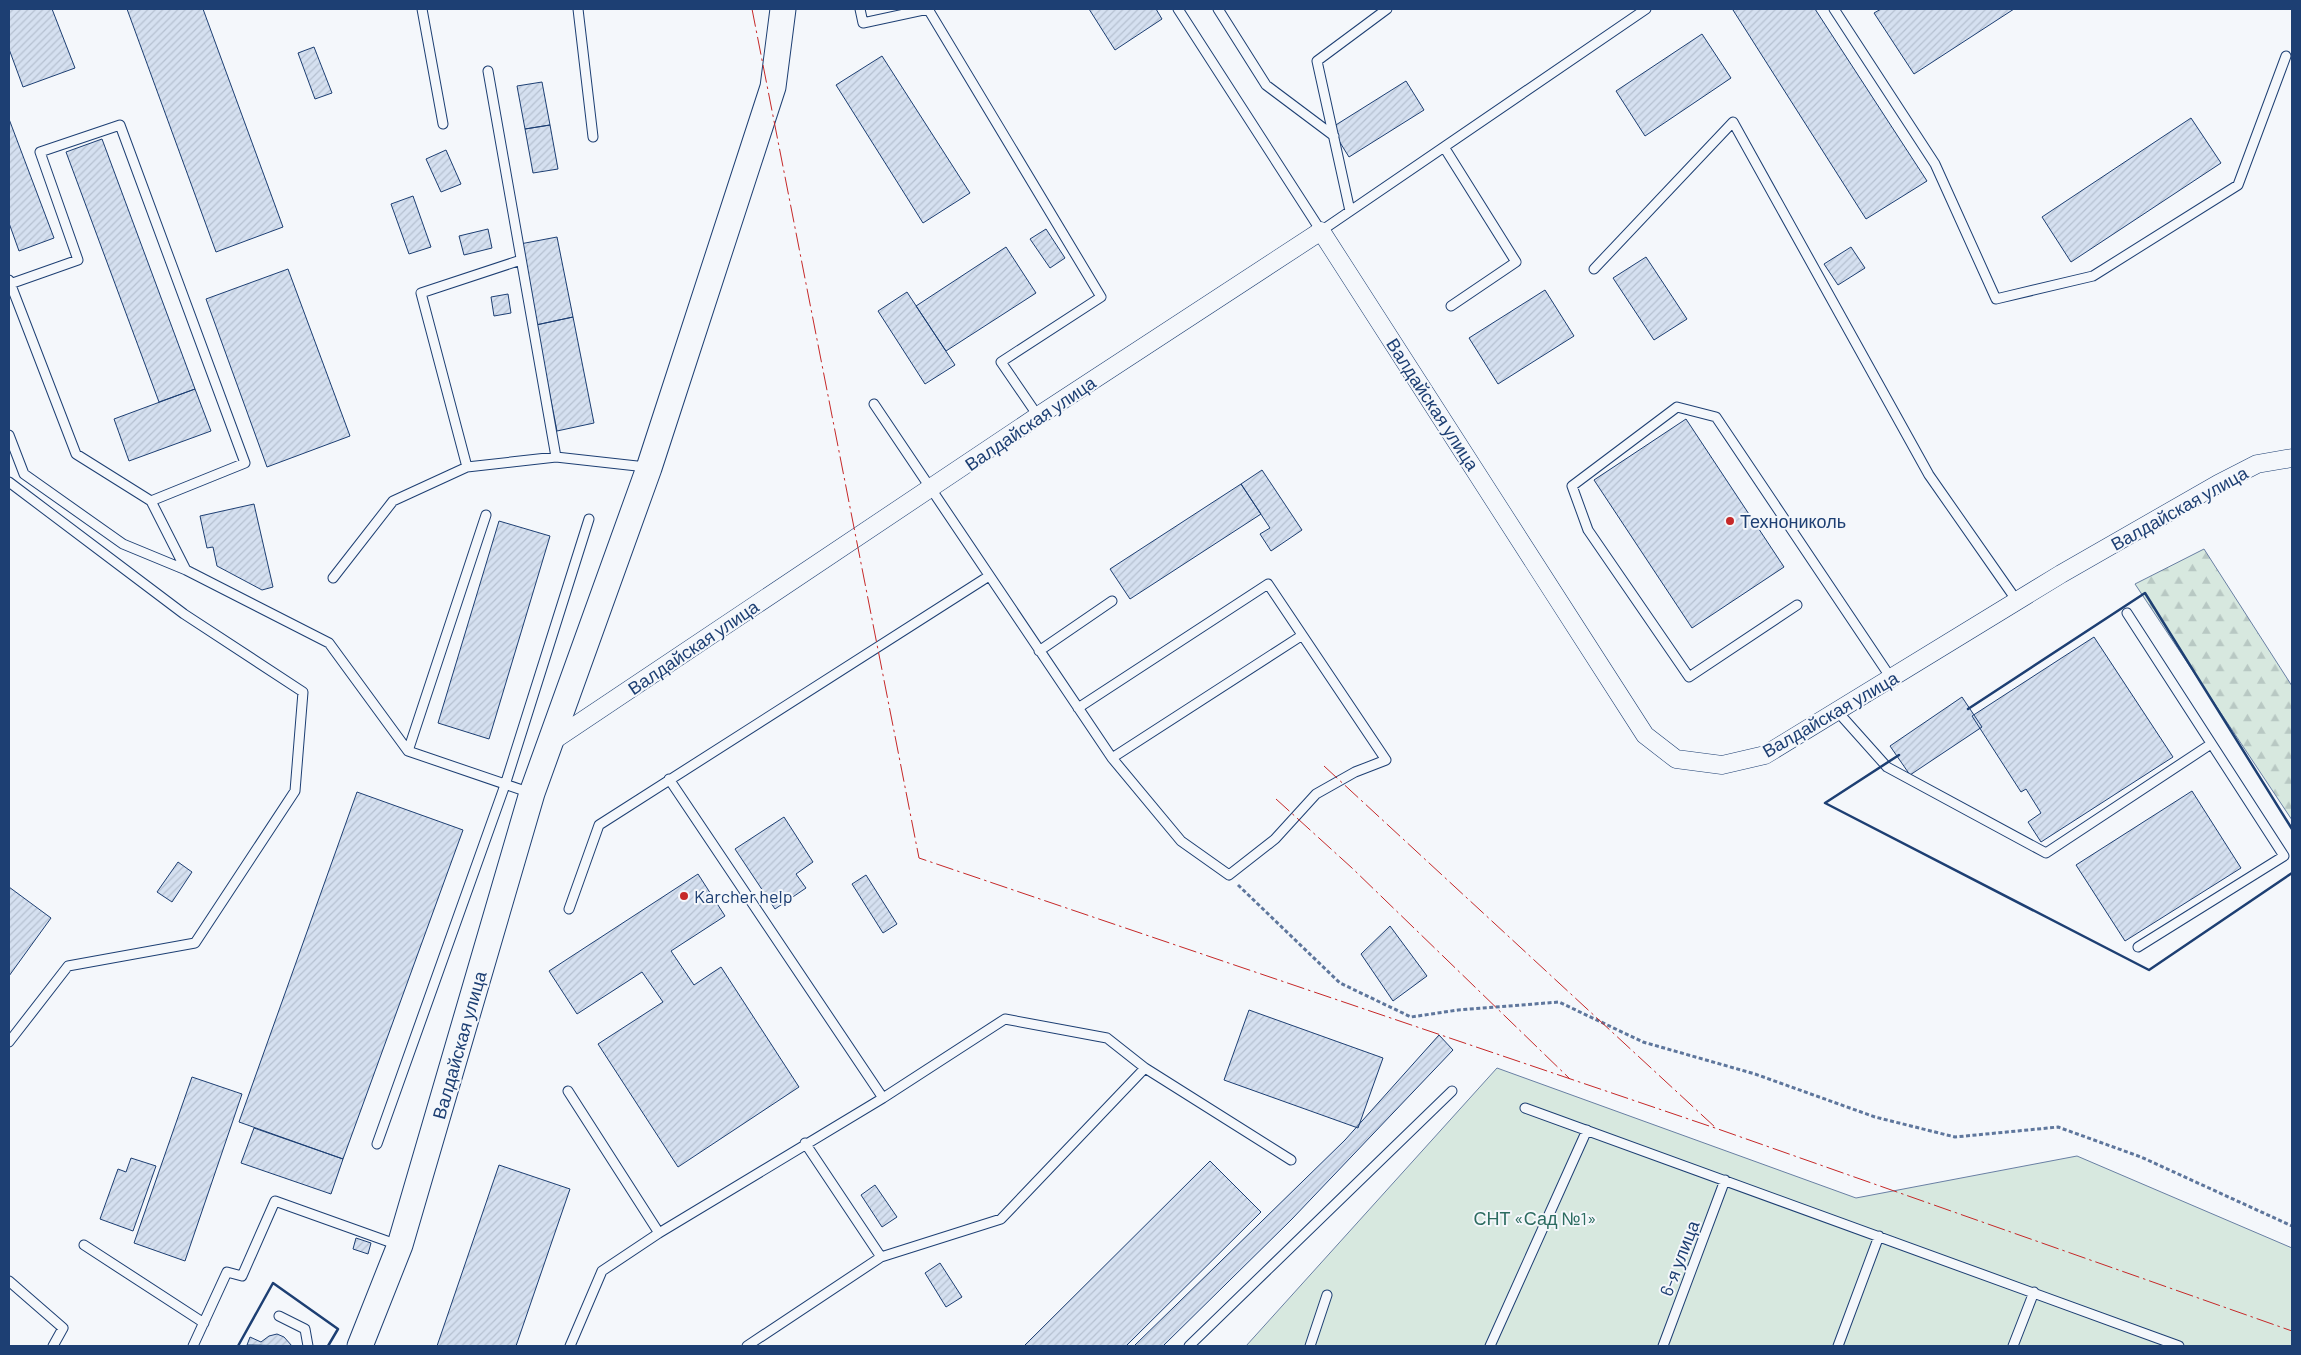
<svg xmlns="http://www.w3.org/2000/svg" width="2301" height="1355" font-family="Barlow,sans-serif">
<defs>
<pattern id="forest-firs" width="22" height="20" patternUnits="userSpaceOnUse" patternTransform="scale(1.25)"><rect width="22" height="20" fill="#d7e8df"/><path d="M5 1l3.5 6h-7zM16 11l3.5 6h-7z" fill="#b8c8c3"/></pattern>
<pattern id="building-hatch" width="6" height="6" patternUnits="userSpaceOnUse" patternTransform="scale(1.25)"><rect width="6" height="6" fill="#d5e0f0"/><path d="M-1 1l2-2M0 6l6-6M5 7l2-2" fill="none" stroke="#b6c1d1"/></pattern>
</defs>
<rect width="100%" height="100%" fill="#f4f7fb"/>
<!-- forest -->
<path fill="url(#forest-firs)" stroke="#687fa3" d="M2204,549L2292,686V820L2135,584Z"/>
<!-- garden -->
<path fill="#d7e8df" stroke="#687fa3" d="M1497,1068L1856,1198L2077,1156L2292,1248V1346H1246Z"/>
<!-- building -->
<path fill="url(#building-hatch)" stroke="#1d3f73" d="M9,9H52L75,68L23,87L9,49Z
M127,9H203L283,227L216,252Z
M1089,9H1156L1162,19L1115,50Z
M1735,9H1815L1927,181L1866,219L1733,10Z
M1881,9H2014L1914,74L1874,13Z
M1702,34L1731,78L1645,136L1616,91Z
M314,47L332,93L315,99L298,53Z
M882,56L970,193L923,223L836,85Z
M1406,81L1424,110L1349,157L1331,128Z
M542,82L550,125L525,129L517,86Z
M2191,118L2221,163L2071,262L2042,217Z
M9,119L54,238L19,251L9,223Z
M550,125L558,169L533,173L525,129Z
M102,139L195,389L159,402L66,152Z
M446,150L461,184L441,192L426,159Z
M413,196L431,247L409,254L391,204Z
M488,229L492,248L464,255L459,236Z
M1046,229L1065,258L1050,268L1030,239Z
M557,237L573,317L536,325L520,244Z
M1006,247L1036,293L946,351L916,306Z
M1851,247L1865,268L1838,285L1824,264Z
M1646,257L1687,319L1654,340L1613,278Z
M288,269L350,436L267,467L206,299Z
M1545,290L1574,336L1498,384L1469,338Z
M907,292L955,365L925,384L878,311Z
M508,294L511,313L494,316L491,297Z
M573,317L594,423L557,431L536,325Z
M195,389L211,431L129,461L114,419Z
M1686,419L1784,567L1692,628L1594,480Z
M1262,470L1302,530L1271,551L1260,534L1270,528L1241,484Z
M1241,484L1261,514L1130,599L1110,569Z
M254,504L273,587L262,590L217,566L213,547L207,548L200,516Z
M499,521L550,536L489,739L438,723Z
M2094,637L2173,757L2041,842L2028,822L2041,813L2026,789L2021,792L1972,716Z
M1962,697L1982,727L1910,775L1890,746Z
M2192,791L2241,868L2125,941L2076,865Z
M357,792L463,830L343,1159L239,1122Z
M784,817L813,862L796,874L806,888L775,909L735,849Z
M178,862L192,872L172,902L157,892Z
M698,874L725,916L671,951L694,985L721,967L799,1087L678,1167L598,1044L663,1002L642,972L577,1014L549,971Z
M866,875L897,924L883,933L852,884Z
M9,887L51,918L9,976Z
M1390,926L1427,976L1393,1001L1361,954Z
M1249,1010L1383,1058L1358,1128L1224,1080Z
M1439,1035L1453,1050L1292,1219L1163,1346H1134L1345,1140Z
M192,1077L242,1094L185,1261L134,1243Z
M254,1128L343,1159L331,1194L241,1163Z
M131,1158L156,1166L133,1231L100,1219L118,1169L126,1172Z
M1210,1161L1261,1212L1126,1346H1024Z
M499,1165L570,1189L516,1346H437Z
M875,1185L897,1217L882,1227L861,1195Z
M356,1238L371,1243L368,1254L353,1249Z
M940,1263L962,1297L946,1307L925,1273Z
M277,1334L284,1337L292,1346L247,1345L250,1337L261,1342L269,1336Z"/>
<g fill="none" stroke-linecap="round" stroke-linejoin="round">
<!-- lane casing -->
<g stroke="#1d3f73" stroke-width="11">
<path id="lane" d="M422,9L443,124
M578,9L593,137
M860,9L863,23L928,9
M928,9L1101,297L1001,362L1038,416
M1178,9L1321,231L1646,9
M1218,9L1266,85L1334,136
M1834,9L1935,164L1996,299L2093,276L2238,185L2286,56
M488,71L556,457
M1444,147L1516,262L1451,306
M1350,211L1317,61L1387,9
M1594,269L1733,122L1929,475L2017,601
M9,280L76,454L151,501L186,570L329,643L408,751L531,793
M10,284L78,260L40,152L120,125L245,463L151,501
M874,404L1112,758L1181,841L1229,875L1275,839L1316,794L1355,772L1386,760L1268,584L1078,708
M9,435L24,474L123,544L186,570
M467,467L421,293L521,260
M9,482L184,614L303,692L295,791L195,943L68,966L9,1042
M333,578L393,501L467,467L556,457L646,467
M1797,605L1689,677L1588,530L1572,486L1677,407L1716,417L1891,678
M2127,613L2284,856L2138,947
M1039,651L1112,601
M1837,711L1887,767L2046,853L2211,744
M408,751L486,515
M1112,758L1301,636
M669,779L883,1098
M569,909L599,825L989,576
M568,1091L659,1233
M1525,1108L2179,1346
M805,1143L881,1257
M377,1144L505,785L589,519
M84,1245L204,1323
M9,1281L63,1328L53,1346
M279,1316L305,1329L308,1346
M193,1346L227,1272L242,1276L275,1201L398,1245
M570,1346L602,1271L659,1233L883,1098L1005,1019L1107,1038L1145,1068L1291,1160
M747,1346L881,1257L1001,1219L1145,1068
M1189,1346L1452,1091
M1310,1346L1327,1295
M1490,1346L1587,1130
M1663,1346L1725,1180
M1838,1346L1879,1236
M2013,1346L2034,1292"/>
</g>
<!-- street casing -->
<g stroke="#1d3f73" stroke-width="19">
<path id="street" d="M551,742L1038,416L1321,231L1645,735L1676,759L1722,765L1765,755L2061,574L2218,484L2257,464L2292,458"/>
</g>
<!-- secondary casing -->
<g stroke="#1d3f73" stroke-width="27">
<path id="secondary" d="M360,1346L400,1245L532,793L649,468L773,87L783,9"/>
</g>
<!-- path -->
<path stroke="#5e769c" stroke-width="3" stroke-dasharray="4 2.5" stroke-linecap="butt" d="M1238,885L1340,983L1411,1017L1458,1010L1559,1002L1643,1042L1755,1074L1875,1117L1955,1137L2058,1127L2141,1157L2292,1226"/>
<!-- lane -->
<use href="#lane" stroke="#f4f7fb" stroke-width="9"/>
<!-- street -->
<use href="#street" stroke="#f4f7fb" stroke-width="18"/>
<!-- secondary -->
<use href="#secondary" stroke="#f4f7fb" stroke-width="25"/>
<!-- wall -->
<path stroke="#1d3f73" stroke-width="2.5" d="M1968,709L2145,593L2292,829
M1899,755L1825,803L2149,970L2292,873
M238,1346L273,1283L338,1329L328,1346"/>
<!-- power -->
<path stroke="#c62828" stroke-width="1" stroke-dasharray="18 4 2.5 4" stroke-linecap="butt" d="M752,9L919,858L1718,1129L2292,1331
M1324,766L1716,1128
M1276,799L1352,868L1570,1079"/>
</g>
<!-- markers -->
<g fill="#c62828" stroke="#f4f7fb" stroke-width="2">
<circle cx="1730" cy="521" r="5"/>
<circle cx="684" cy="896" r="5"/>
</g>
<g text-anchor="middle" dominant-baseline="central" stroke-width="4" stroke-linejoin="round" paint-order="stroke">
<!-- street labels -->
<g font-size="18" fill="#1d3f73" stroke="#f4f7fb">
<text transform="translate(1433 404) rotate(57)">Валдайская улица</text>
<text transform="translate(1030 423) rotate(-34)">Валдайская улица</text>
<text transform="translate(2179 508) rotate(-29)">Валдайская улица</text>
<text transform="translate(693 647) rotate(-34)">Валдайская улица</text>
<text transform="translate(1830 714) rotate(-30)">Валдайская улица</text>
<text transform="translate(459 1045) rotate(-74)">Валдайская улица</text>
<text transform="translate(1679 1258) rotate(-69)">6-я улица</text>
</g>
<!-- poi labels -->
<g font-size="18" fill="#1d3f73" stroke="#f4f7fb" text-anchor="start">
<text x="1740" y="521">Технониколь</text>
<text x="694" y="896">Karcher help</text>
</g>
<!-- park labels -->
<g font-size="18" fill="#2c6c60" stroke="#f4f7fb">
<text x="1535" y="1218">СНТ «Сад №1»</text>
</g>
</g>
<!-- border -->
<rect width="2301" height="1355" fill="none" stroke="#1d3f73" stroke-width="20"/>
</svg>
